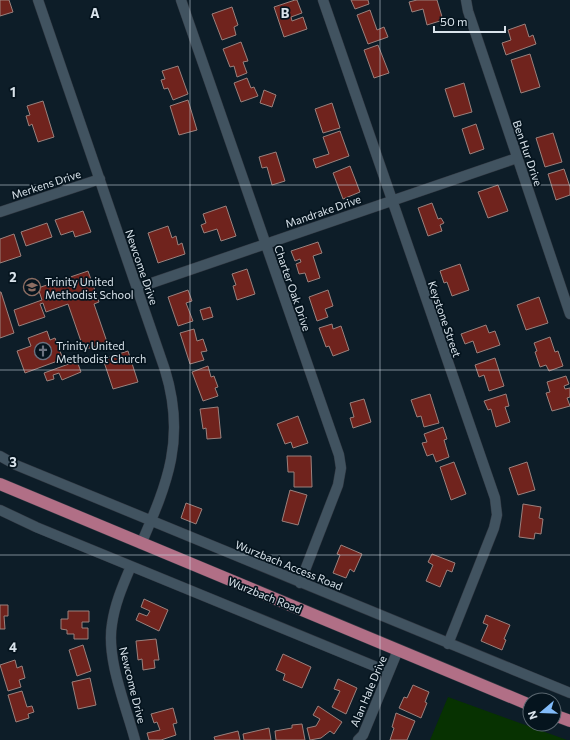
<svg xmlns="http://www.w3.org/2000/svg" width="570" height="740" font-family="Commissioner,sans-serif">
<rect width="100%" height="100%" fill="#0d1d28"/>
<!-- green -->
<path fill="#073201" d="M448,697L567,740H430Z"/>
<!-- building -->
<path fill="#70231d" stroke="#9a817d" d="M0,0H9L13,12L0,16Z
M295,0H297L302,13L291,17L292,21L303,17L307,29L284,37L274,7Z
M351,0H368L369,4L355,9Z
M417,0H437L443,20L427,25L423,9L412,12L409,2Z
M232,7L238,25L234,27L236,35L222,40L212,14Z
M370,10L377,30L384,27L388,37L368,44L357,15Z
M525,24L529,37L533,35L536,44L506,55L502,43L511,40L508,30Z
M241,42L248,61L243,62L247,73L237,77L234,66L230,67L223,49Z
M378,45L389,73L374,78L364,50Z
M530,54L540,87L521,93L511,60Z
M178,66L188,94L173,100L168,88L164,89L161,80L165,79L162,71Z
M247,78L251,88L254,87L258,96L241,102L234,83Z
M464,83L472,112L454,117L445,89Z
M264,90L276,95L272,107L260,103Z
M188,100L197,130L179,135L170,106Z
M43,101L54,137L38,142L32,124L29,126L26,116L30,115L27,106Z
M332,103L340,128L323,133L315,109Z
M476,124L484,149L470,154L462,129Z
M340,131L349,156L316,168L313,159L329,154L323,137Z
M553,133L562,162L545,167L536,138Z
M276,152L285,181L272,185L267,167L262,168L259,157Z
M350,166L360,192L343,199L333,173Z
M564,169L570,187V195L556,200L548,174Z
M498,185L508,211L488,218L478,192Z
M432,203L438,219L441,218L444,223L440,225L442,231L428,236L418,208Z
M226,206L236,236L221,241L217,229L204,233L201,225L206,223L203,214Z
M83,211L91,232L75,237L73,231L61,235L55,220Z
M47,223L52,237L26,246L21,232Z
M168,226L172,238L176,236L178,245L182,243L185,254L158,263L148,233Z
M14,234L21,256L0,263V239Z
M318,242L322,253L313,256L320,278L308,282L305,273L299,274L296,264L301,262L300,259L295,261L291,251Z
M460,264L469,290L452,296L447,282L444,283L440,271Z
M247,269L255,294L237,300L233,286L236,285L232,274Z
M88,271L99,302L94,304L107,342L84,350L68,304L46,312L43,303L40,304L45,317L19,326L14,310L42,300L38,288Z
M188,290L192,301L186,303L193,321L178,326L168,297Z
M328,290L333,306L325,309L328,317L317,321L309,297Z
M1,292L14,333L0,338V292Z
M539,297L548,323L526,330L517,305Z
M210,307L213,317L203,320L200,310Z
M332,324L333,329L341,326L349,350L333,356L329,346L326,347L319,328Z
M486,325L489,333L495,331L500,345L477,353L473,341L465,344L461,334Z
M194,329L197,341L203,339L207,351L201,352L204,360L190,364L180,333Z
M47,331L50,340L55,338L63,359L25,373L17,351L31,346L28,338Z
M550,337L555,352L558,351L563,366L549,371L546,365L540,367L535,352L537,351L534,343Z
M128,351L138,382L113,389L103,359Z
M495,358L504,386L489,391L484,375L479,377L475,365Z
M77,361L81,372L62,380L59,373L53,375L54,379L47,381L44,373Z
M208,366L211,377L214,376L218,387L215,388L218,396L203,401L192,372Z
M566,376L569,384L564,386L565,389L570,388V397L567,398L570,406L552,411L546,393L550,392L547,382Z
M430,394L439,423L424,427L421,416L417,417L411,400Z
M506,394L509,406L505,407L510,422L496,427L491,409L488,410L484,401Z
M364,399L371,422L353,428L350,418L354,417L350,403Z
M218,407L221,438L207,439L206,428L203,429L200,409Z
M298,416L308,443L293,448L291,442L285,444L277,424Z
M443,427L447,439L444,440L449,457L436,462L433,454L427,456L422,443L427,442L424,434Z
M287,456H311L312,487H294V472H288Z
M454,462L466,494L451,500L440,467Z
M527,462L535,490L518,495L509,468Z
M290,490L307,495L298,525L282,521Z
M186,503L202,509L196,524L181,518Z
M523,504L541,507L539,518L543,519L541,534L535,533L534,539L519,537Z
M341,545L362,554L354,572L350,569L346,578L333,573L340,555L337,554Z
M432,554L455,563L452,572L447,570L440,587L426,581L433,565L428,562Z
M144,599L168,610L159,631L136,620L139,613L147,616L150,611L141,607Z
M0,605H8V616H4L5,629H0Z
M68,611H89V622H82V628H88V639H74V634H67V630L61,629V619H68Z
M486,615L510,625L504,639L506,640L502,650L481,641L488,625L483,623Z
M156,639L159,660H154L155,668L143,670L142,659L138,660L136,641Z
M83,645L91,671L77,676L69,650Z
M283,654L311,667L302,688L283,680L285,674L276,670Z
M15,660L17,668L22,666L25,678L19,680L21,687L8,691L0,665Z
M90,678L96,705L78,709L72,682Z
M338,679L357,688L346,714L332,707L340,691L334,689Z
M413,685L429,692L425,702L427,703L421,718L399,708L404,697L407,698Z
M22,691L27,707L32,706L34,712L28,714L29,718L16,722L8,695Z
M318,706L342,722L334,734L330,731L321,738L310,740L307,728L316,726L320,719L313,715Z
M173,708L177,723L173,724L176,735L161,740H149L147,733L160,730L157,722L154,723L151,714Z
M396,713L415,721L407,740H390L394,728L392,727Z
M302,724L305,740H276L275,731L292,728V725Z
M269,728L271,740H244L243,734Z
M238,731L240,740H215L214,737Z"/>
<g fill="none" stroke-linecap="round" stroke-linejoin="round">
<!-- street casing -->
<g stroke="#303740" stroke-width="11">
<path id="street" d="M38,0L165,370C186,438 168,482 141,544
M181,0L339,455L341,468L338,485L300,583
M323,0L495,498L497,515L494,528L448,644
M466,0L468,11L570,314
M0,212L100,179
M137,288L517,158
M0,456L16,465L570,693
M0,510L36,527L389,672
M131,566C123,585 115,603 112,624C106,659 126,706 135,740
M358,740L363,735L398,650"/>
</g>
<!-- primary casing -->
<g stroke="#303740" stroke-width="13">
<path id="primary" d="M0,484L530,705
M554,715L570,721"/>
</g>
<!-- street -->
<use href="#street" stroke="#415360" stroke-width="10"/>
<!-- primary -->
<use href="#primary" stroke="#b16f86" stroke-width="12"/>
</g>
<!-- grid -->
<path fill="none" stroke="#d9e3eb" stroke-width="1" stroke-opacity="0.55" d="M190,0V740M380,0V740M0,185H570M0,370H570M0,555H570"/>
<!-- icons -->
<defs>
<g id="school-ring" transform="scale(0.9)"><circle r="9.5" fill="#05141e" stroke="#8d6e63" stroke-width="1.5"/><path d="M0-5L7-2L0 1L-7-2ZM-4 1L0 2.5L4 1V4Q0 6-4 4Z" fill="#8d6e63"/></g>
<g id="church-ring" transform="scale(0.9)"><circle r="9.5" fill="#05141e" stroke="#6b7280" stroke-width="1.5"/><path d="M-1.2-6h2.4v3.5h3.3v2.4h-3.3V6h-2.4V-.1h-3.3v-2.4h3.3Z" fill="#6b7280"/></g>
</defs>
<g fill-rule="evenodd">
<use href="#school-ring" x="32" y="287"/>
<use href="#church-ring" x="43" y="351"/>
</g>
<g text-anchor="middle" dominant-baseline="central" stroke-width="3.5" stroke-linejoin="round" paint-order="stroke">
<!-- street labels -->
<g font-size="11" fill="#d9e3eb" stroke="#05141e">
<text transform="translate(528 153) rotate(71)">Ben Hur Drive</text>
<text transform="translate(46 184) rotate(-18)">Merkens Drive</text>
<text transform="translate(323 211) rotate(-19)">Mandrake Drive</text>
<text transform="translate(142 267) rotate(71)">Newcome Drive</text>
<text transform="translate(293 288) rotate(71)">Charter Oak Drive</text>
<text transform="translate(445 319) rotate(71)">Keystone Street</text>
<text transform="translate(289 565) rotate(22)">Wurzbach Access Road</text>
<text transform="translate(265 595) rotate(22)">Wurzbach Road</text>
<text transform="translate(133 685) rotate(76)">Newcome Drive</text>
<text transform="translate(368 691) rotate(-67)">Alan Hale Drive</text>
</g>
<!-- poi labels -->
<g font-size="11" fill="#d9e3eb" stroke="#05141e" text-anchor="start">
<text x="45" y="281">Trinity United<tspan x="45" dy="13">Methodist School</tspan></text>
<text x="56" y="345">Trinity United<tspan x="56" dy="13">Methodist Church</tspan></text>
</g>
</g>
<g font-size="13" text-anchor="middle" font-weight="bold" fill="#d9e3eb" stroke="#05141e" stroke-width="3.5" stroke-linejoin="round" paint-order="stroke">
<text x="95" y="18">A</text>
<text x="285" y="18">B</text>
<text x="13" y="97">1</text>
<text x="13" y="282">2</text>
<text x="13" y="467">3</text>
<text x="13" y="652">4</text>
</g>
<!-- north arrow -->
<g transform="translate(542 712) rotate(251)"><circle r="19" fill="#05141e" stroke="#5a6770"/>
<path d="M0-3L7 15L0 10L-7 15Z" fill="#82bcfa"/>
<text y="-6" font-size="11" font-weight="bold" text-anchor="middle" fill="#d9e3eb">N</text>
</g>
<!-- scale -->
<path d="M434 26v6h71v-6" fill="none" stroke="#d9e3eb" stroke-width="2"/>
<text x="440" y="26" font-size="12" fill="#d9e3eb" stroke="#05141e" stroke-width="3" paint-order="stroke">50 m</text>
</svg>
